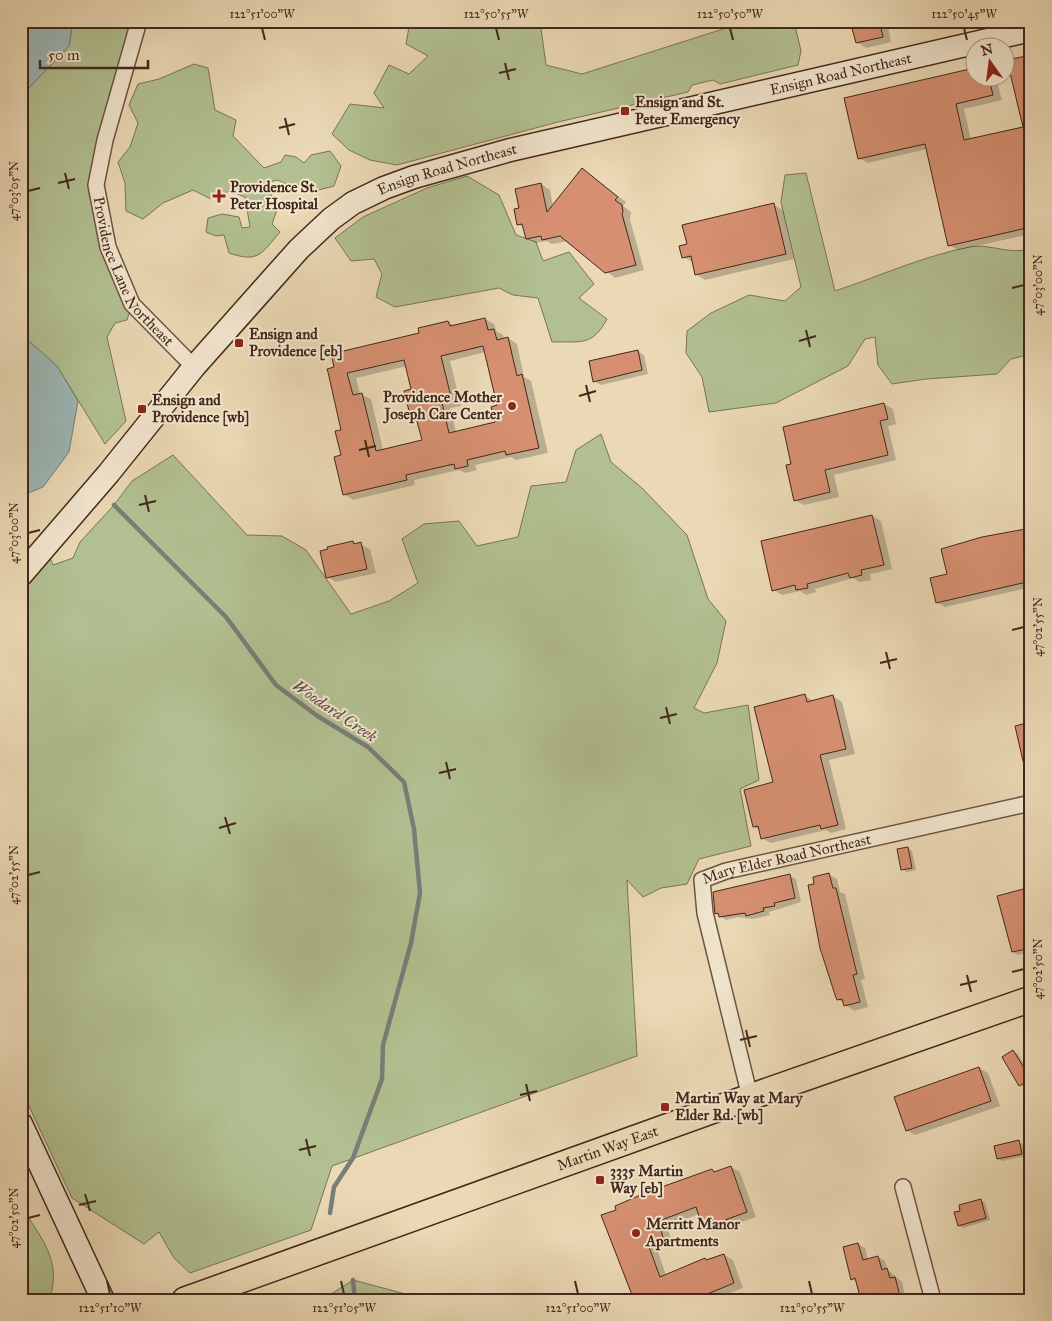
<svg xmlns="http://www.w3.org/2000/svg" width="1052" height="1321" font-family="'IM FELL Great Primer',serif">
<rect width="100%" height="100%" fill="#ebd9b5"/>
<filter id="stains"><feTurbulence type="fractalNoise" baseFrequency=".004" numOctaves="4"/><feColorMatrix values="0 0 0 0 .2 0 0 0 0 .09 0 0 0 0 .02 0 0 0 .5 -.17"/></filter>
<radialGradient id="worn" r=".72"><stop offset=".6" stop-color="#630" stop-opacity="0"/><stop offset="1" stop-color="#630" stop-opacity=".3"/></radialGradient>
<!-- green -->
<path fill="#b2c091" stroke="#7a7456" d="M73,21H139L96,185L132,304L127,320L115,323L107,337L126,421L105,444L57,366L21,334V96L69,46Z
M410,21H540L546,65L582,74L748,21H786L795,26L801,51L798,65L720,84L713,80L692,85L688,92L558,122L397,165L370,160L349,150L332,134L350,104L384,108L374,93L389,65L409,74L428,56L406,44Z
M194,64L208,68L215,110L236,120L233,136L264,168L281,162L285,155L296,157L304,163L311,155L330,151L341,166L334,186L315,191L306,179L294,188L278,180L269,182L265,188L279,204L272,224L280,232C261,254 259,263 229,253L224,235L216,236L206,232L208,218L222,214L239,217L242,228L250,227L245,197L230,191L211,199L193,190L163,203L143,219L126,211L125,183L118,162L130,147L138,123L129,105L138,84L159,79Z
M806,173L835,291C880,276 923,256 970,247C990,243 1011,256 1031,248V354L1011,359L997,374L926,379L892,384L878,365L875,337L865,339L848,366L776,403L709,412L702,377L686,353L687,331L711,313L749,295L785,301L801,287L781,202L785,175Z
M467,176L499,195L516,235L536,242L543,261L569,252L594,284L579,298L607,319C592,347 581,341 552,342L538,298L513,295L499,288L395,307L376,297L382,274L374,259L351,261L335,238L363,217L427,188Z
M601,434L611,462L643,489L687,535L708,599L726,621L717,663L694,708L704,713L748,705L759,780L740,789L751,846L699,859L687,884L661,888L643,897L627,880L637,1056L332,1166L311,1230L190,1273L174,1258L159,1232L144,1244L72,1198L21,1089V584L47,551L53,565L73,558L80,542L114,505L132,481L173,455L247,535L282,536L306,550L351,614L389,601L418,583L402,539L424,524L459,521L477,546L518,537L531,486L566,482L576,450Z
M21,1206C41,1238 63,1261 49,1300H21Z
M353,1280L428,1300H322Z"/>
<!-- water -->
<path fill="#9bb8b7" stroke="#787e79" d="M21,21H73L69,46L21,96Z
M21,334L57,366L78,401L69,452L43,487L21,496Z"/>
<!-- shadow -->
<path fill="#0003" fill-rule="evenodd" d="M852,21H887L891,42L866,48L857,42Z
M1031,56V234L958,250L949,245L927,149L868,163L859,158L846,99L974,69V78H996L1002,100L964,109L971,140L1024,127Z
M582,170L626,202L623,206L631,212L630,220L644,270L615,278L568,241L552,244L547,241L536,243L527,238L525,228L518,224L521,209L541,184L550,190L553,206Z
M774,205L783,210L794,259L705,280L696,274L693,262L683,257L688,245Z
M485,319L494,324L496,331L503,335L504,339L508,338L517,344L524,377L531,381L548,453L516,460L511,457L475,465L477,470L465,473L459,470L414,480L415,485L353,500L344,494L342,430L329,372L448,322L455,326ZM485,352L499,406L496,423L456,432L450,408L461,406L450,361ZM407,366L413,390L411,414L418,417L423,441L383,450L371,399L360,394L356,378Z
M637,351L644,355L648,374L601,385L594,381Z
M884,404L893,409L896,424L888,426L896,460L834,475L839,497L804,505L795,500Z
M872,516L881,521L892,569L870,574L871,580L860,582L853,578L815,589L816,592L806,595L800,591L782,595L774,590Z
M1031,528V587L945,607L937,602L948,575Z
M353,542L370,549L376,573L336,582L327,577Z
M805,696L814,701L833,696L842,702L855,754L829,760L846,829L831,833L826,830L771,843L762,838L760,830L754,827L774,783Z
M1031,723V782L1016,727Z
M908,848L912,851L916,870L907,872L903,869Z
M828,874L837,879L840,892L845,894L865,979L861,980L868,1007L854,1011L838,999L816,930V885Z
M789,875L796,879L801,902L769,912L770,915L753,919L738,917L726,920L716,913Z
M1031,888V952L1018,955L1013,952Z
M1013,1052L1018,1054L1031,1076V1083L1024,1087L1020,1085Z
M979,1068L988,1073L1000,1106L915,1135L907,1130Z
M1019,1142L1023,1144L1025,1156L1002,1161L998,1158Z
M731,1167L740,1172L756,1217L713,1232L704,1227L699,1214L667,1226L672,1243L657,1249L666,1275L724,1255L733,1260L743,1288L713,1300H634L602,1216L712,1170L716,1172Z
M981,1200L985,1203L990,1220L963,1228L959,1226Z
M858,1244L865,1248L868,1260L878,1257L885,1261L887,1269L902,1282L906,1300H862L858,1282L852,1279Z"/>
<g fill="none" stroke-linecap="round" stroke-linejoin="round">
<!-- stream -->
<path stroke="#787e79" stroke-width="4.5" d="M114,505L226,617L276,685L316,715L368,747L404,782L414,829L420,893L411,943L383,1045L382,1079L353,1158L334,1187L330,1213
M353,1280L355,1300"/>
</g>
<!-- building -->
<path fill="#d69071" stroke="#43271c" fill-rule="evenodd" d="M850,21H879L883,37L856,43Z
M1031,55V227L948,246L925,144L858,159L844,98L974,68V78H989L993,95L956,104L964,140L1023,127L1007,60Z
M582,168L618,197L615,200L622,205L623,212L622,214L636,265L605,273L560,236L542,240L541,236L526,239L522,224L517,225L514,209L519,208L515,189L541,183L547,212Z
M774,203L786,254L695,275L691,256L682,258L679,246L687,244L682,225Z
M485,318L488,330L494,329L497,340L508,337L517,376L522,374L539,448L506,455L505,451L467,460L468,466L455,469L454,464L406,475L407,480L343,495L334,457L341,455L335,431L341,430L328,372L327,369L334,367L331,354L419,333L418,328L448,321L450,326ZM483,346L497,405L491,407L495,422L449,433L442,403L452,401L441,356ZM404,360L411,389L404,391L410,415L415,414L422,440L376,451L362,393L353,395L347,373Z
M638,350L642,370L593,382L589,361Z
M884,403L888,419L880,421L888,455L825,470L830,492L794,501L786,465L791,464L783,427Z
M872,515L884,565L861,570L862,575L850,578L848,573L807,584L808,588L796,590L795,585L772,591L761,541Z
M1031,528V581L936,603L930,578L947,574L941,549L982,537Z
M353,541L354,544L361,542L367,569L326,578L320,551L328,549L327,547Z
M805,694L807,702L833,695L846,749L820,755L838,825L821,829L820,825L761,839L758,826L753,827L744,790L773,782L754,707Z
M1031,722V774H1026L1015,726Z
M908,847L912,868L901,870L897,849Z
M829,873L833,888H836L857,974L853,975L860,1002L844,1006L842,999L837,1000L835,995L820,948L808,885L814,884L813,877Z
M790,874L795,898L774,903L775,906L763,908L764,911L746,916L745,913L719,917L718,913L715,914L713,892Z
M1031,887V948L1012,952L997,896Z
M1013,1050L1031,1079L1019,1086L1002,1057Z
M979,1067L991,1101L906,1131L894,1097Z
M1019,1140L1022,1154L997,1159L994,1146Z
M731,1166L747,1212L703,1228L696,1207L659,1221L663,1238L648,1244L660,1277L705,1258L706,1260L724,1254L734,1283L693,1300H634L601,1215L616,1210L615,1206L645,1193L712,1169L714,1172Z
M981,1199L986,1218L958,1226L954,1212L960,1211L959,1205Z
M858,1243L863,1260L878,1256L882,1270L887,1268L890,1278L895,1277L901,1300H861L855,1278L851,1280L843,1247Z"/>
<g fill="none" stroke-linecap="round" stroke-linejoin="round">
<!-- street casing -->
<g stroke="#6d5442" stroke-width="18">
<g id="street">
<path id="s1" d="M139,21L105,140L96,185L108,247L132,304L194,367"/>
<path id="s2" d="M750,1097L705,913L702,880L726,871L1031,803"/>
<path d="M903,1187L933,1300"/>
</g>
</g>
<!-- secondary casing -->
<g stroke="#43271c" stroke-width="25">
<g id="secondary">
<path id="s3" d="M21,575L108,474L194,367L299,249L331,219L353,203L384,188L414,177L510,150L1031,30"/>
<path d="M21,1124L103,1300"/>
</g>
</g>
<!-- primary casing -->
<g stroke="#43271c" stroke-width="28">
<g id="primary">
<path id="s4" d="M185,1300L750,1097L1031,999"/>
</g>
</g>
<!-- street -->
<use href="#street" stroke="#f2e6cf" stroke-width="15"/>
<!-- secondary -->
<use href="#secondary" stroke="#f2e6cf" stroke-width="22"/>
<!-- primary -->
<use href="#primary" stroke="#ebd9b5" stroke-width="25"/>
</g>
<!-- ticks -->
<path fill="none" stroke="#43271c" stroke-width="2" d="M262,28L265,40M496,28L499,40M730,28L733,40M964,28L967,40M505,63L509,80M499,73L516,69M285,118L289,135M279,128L295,124M65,173L69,189M58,183L75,179M28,191L40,188M1012,288L1024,285M806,330L810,347M799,341L816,336M586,385L590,402M579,396L596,391M365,440L369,457M359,450L376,446M145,495L149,512M139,505L156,501M28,533L40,530M1012,630L1024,627M886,652L890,669M880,663L897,659M666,707L670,724M660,718L677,714M446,762L450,779M439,773L456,769M225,817L230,834M219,828L236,823M28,875L40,872M1012,972L1024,969M967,975L971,992M960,985L977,981M746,1030L750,1047M740,1040L757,1036M526,1084L530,1101M520,1095L537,1091M306,1139L310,1156M299,1150L316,1146M85,1194L90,1211M79,1205L96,1201M28,1218L40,1215M107,1281L110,1294M341,1281L344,1294M575,1281L578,1294M809,1281L812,1294"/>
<!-- markers -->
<g fill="#8f2418" stroke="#f2e6cf" stroke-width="2">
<rect x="620" y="106" width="10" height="10" rx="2.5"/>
<path d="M216.5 188.5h5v5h5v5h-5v5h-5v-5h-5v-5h5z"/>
<rect x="234" y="338" width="10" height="10" rx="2.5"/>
<circle cx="512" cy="406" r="5"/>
<rect x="137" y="404" width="10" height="10" rx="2.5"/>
<rect x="660" y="1102" width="10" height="10" rx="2.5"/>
<rect x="595" y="1175" width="10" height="10" rx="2.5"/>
<circle cx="636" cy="1233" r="5"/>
</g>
<g text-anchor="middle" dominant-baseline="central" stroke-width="4" stroke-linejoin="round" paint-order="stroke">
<!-- street labels -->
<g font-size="15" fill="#43271c" stroke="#f2e6cf">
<text stroke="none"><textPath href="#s3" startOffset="1005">Ensign Road Northeast</textPath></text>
<text stroke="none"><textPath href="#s3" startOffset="600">Ensign Road Northeast</textPath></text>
<text stroke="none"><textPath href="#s1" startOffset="266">Providence Lane Northeast</textPath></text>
<text stroke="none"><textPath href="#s2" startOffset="310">Mary Elder Road Northeast</textPath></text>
<text stroke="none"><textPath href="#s4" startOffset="449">Martin Way East</textPath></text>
</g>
<!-- poi labels -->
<g font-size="15" font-weight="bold" fill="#43271c" stroke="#f2e6cf" text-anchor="start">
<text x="635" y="102">Ensign and St.<tspan x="635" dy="17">Peter Emergency</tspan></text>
<text x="230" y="187">Providence St.<tspan x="230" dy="17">Peter Hospital</tspan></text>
<text x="249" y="334">Ensign and<tspan x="249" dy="17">Providence [eb]</tspan></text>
<text x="502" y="397" text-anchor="end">Providence Mother<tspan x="502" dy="17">Joseph Care Center</tspan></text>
<text x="152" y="400">Ensign and<tspan x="152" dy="17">Providence [wb]</tspan></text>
<text x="675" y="1098">Martin Way at Mary<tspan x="675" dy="17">Elder Rd. [wb]</tspan></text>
<text x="610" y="1171">3335 Martin<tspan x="610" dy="17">Way [eb]</tspan></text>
<text x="646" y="1224">Merritt Manor<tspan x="646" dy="17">Apartments</tspan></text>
</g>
<!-- water labels -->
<g font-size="16" font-style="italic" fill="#594b43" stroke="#f2e6cf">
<text transform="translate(335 711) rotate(34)">Woodard Creek</text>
</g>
</g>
<!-- margin -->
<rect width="1052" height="1321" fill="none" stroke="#ebd9b5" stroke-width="55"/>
<!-- north arrow -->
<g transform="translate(990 62) rotate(346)"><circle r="24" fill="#f2e6cf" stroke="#ac9a87"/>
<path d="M0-4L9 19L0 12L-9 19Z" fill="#8f2418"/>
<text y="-8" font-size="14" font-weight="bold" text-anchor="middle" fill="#43271c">N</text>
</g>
<!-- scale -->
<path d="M40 60v8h108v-8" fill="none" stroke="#43271c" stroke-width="2.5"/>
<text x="48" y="60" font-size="15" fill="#43271c" stroke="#f2e6cf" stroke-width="4" paint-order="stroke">50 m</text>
<rect x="28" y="28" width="996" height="1266" fill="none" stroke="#43271c" stroke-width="2"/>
<g font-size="12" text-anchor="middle" fill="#43271c">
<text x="262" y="18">122°51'00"W</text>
<text x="496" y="18">122°50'55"W</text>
<text x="730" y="18">122°50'50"W</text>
<text x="964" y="18">122°50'45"W</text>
<text transform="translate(14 191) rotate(-90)" y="4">47°03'05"N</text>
<text transform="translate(1038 285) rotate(-90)" y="4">47°03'00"N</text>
<text transform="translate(14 533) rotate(-90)" y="4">47°03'00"N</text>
<text transform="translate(1038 627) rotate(-90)" y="4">47°02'55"N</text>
<text transform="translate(14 875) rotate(-90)" y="4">47°02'55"N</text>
<text transform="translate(1038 969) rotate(-90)" y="4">47°02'50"N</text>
<text transform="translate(14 1218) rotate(-90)" y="4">47°02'50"N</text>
<text x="110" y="1312">122°51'10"W</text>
<text x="344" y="1312">122°51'05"W</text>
<text x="578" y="1312">122°51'00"W</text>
<text x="812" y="1312">122°50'55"W</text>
</g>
<rect width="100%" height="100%" filter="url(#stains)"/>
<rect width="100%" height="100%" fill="url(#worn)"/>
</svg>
